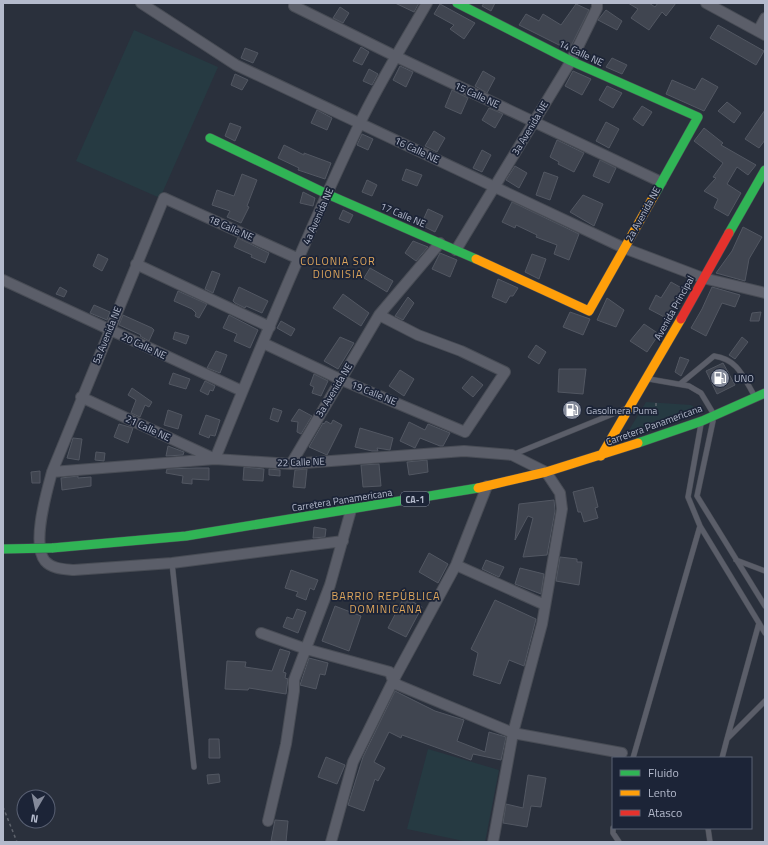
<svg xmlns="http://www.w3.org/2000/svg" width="768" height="845" font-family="'Titillium Web',sans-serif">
<rect width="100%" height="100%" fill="#2a303c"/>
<!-- green -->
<path fill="#263a42" d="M134,30L218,67L160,198L76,161Z
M646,402L691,405L694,407L695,410L625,441L623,440Z
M428,749L499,770L485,842H468L407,829Z"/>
<!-- building -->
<path fill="#404550" stroke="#525762" d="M395,3H419L414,12Z
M484,3H495L491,11L482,6Z
M628,3H649L655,7L658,3H676L666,16L662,12L649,30L631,18L638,9Z
M440,4L475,23L464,39L450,29L454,25L434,14Z
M576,4L589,10L569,50L519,25L526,14L539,21L543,14L561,25Z
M340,7L349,13L343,23L333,18Z
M606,10L622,21L617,30L598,20Z
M718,25L764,51L756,65L710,38Z
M361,47L369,52L362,65L353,61Z
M245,48L258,53L253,63L241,58Z
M612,58L627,65L622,74L606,67Z
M400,66L413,72L406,87L393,80Z
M369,69L378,74L372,85L363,81Z
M483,71L495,78L487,93L475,86Z
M573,71L591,79L582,95L565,86Z
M235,74L248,80L242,90L231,85Z
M702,78L718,87L704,111L666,94L672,80L695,90Z
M607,86L622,93L613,108L599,100Z
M452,90L468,98L461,114L445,107Z
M727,102L741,113L734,123L718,111Z
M642,106L652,112L643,126L633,119Z
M489,108L503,114L495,128L482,120Z
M317,110L332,118L327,130L311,123Z
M765,110V140L759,148L745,139Z
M606,122L619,129L609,148L596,141Z
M230,123L241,127L235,141L225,136Z
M704,128L723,143L721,145L756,165L748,175L737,167L727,184L741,193L728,216L714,208L718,199L704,191L716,178L713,177L723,163L694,141Z
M434,131L445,138L437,152L425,146Z
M362,134L373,139L368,150L357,145Z
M557,140L584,153L574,172L558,164L559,162L550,157Z
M284,145L304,155V153L331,163L325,179L298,170L299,168L278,158Z
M482,150L491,155L482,172L473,168Z
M600,160L616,168L609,183L593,176Z
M515,166L527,173L519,188L506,180Z
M406,169L422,175L417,186L402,180Z
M544,172L558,177L550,200L536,195Z
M242,174L257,180L247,206L249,207L241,223L227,217L230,211L212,205L217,190L234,196Z
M367,180L377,185L372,196L362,192Z
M303,192L315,198L313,206L300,203Z
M583,195L603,204L594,226L570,212Z
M512,202L579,234L569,260L554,254L557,245L536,237L537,235L516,225L515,228L502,222Z
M428,209L443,216L435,232L421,225Z
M343,210L353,215L349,223L339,219Z
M743,227L762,237L749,259L745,281L716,273L732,251Z
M238,238L269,253L265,263L251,257L252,255L234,247Z
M413,241L428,247L416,261L405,253Z
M440,253L457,260L450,277L432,269Z
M98,254L108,259L102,271L93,266Z
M532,254L546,259L539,279L525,272Z
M370,268L393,281L387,292L364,278Z
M212,271L220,274L213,293L205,289Z
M498,279L518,288L513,296H510L506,303L492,297Z
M671,282L687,291L668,319L649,309L656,295L661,298Z
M60,287L67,291L64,297L56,294Z
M239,287L268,301L262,313L246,306L245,308L235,303L233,301Z
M712,287L740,295L735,307L722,303L706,336L691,328L702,309Z
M178,291L207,304L199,318L195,316L196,313L192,309L174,301Z
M343,294L369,313L361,326L333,308Z
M408,297L414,303L403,320L395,316Z
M607,298L624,310L616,327L597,320Z
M94,305L110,312L107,320L90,313Z
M570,312L590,319L583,335L563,327Z
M761,312L759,321H750L752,313Z
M123,315L152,328L154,330L149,341L140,336L141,335L119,325Z
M229,315L258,330L250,348L234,341L237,334L223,328Z
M281,321L295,329L291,336L277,328Z
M644,324L659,334L647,352L630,341Z
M175,332L189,336L186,344L173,339Z
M340,337L354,343L338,369L324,361Z
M742,337L748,342L735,359L729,355Z
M536,345L546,352L539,364L528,357Z
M216,351L227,355L220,373L207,368Z
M680,357L689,360L681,376L675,372Z
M723,363L735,385L717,394L706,371Z
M559,369H586L583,394L558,392Z
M400,370L414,379L404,396L389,386Z
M173,373L190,379L186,389L169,384Z
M314,374L328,381L321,396L312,393L314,387L310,385Z
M472,376L483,385L473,397L462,388Z
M205,381L215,386L213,391L210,390L208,395L200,391Z
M132,388L152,402L149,407L145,405L140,417L131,413L136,400L128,395Z
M273,408L282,411L278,422L270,419Z
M299,409L312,416L301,434L297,432L298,422L291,421Z
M168,410L182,415L178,429L164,425Z
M206,415L220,420L215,436L210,435L209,438L199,434Z
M333,420L342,425L327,455L309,447L323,423L324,424L326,421L331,424Z
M409,422L425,430L428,424L450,433L443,446H440L420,438L415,448L400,441Z
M119,424L133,428L128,443L114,437Z
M360,428L393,438L390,450L377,448L378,451H372L355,447Z
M73,438L82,439L79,460L67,458Z
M168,446L184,452L183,455L166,456Z
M96,452L105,453L104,461L95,460Z
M427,460L428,472L409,475L407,462Z
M379,464L381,486L363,487L361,465Z
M244,467L264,469L263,481L243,480Z
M196,468H209V480L192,479V484L182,483L183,476L166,473L167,469Z
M269,469L280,470V476L269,475Z
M307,469L305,488L293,487L295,470Z
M40,471V483H32L31,472Z
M78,476V478L91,477V486L62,490L61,478Z
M593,487L598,507L595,508L598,518L584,522L581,512H578L573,492Z
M554,500L555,511L547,555L523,557L533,518L528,516L515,540L519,504Z
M314,527L326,529L325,537L313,538Z
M429,553L448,564L438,583L419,572Z
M560,557L577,559V562H582L579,585L556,581Z
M486,560L504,567L499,577L482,569Z
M520,568L544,574L541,594L515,584Z
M291,570L318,580L314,590L310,588L306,600L296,596L298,592L285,588Z
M404,597L422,607L406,637L388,628Z
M495,600L536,619L524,666L509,660L500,684L473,675L478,653L471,649Z
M335,606L361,616L349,651L322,641Z
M297,609L306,612L298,633L283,627L287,617L293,619Z
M280,649L290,652L283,672L286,673L285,678L288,679L286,694L249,688L248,690L225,689L227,661L246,662L245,667L272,671Z
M309,658L328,663L325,675L320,674L316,689L300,685Z
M395,691L435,711L464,720L457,741L485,752L489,732L506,737L501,760L473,754L471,760L402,735L401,738L389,732L374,762L385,768L378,781L375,779L364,811L348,805L363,757Z
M209,739H219L220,758H209Z
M326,757L345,765L337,784L318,777Z
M219,774L220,782L208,784L207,775Z
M528,775L546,778L541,807L531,806L527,827L503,823L506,804L523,808Z
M275,820L288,821L286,842L271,841Z"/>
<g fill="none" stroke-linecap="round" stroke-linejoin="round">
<!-- lane casing -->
<g stroke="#484c55" stroke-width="6">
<path id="lane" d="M649,379L689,386L701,393L713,413
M680,384L714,356C737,359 743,376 754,395
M713,421L697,496L765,606
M701,424L688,497L700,526L765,633
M512,455L625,409
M736,560L765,571
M172,563L194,767
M727,739L759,623
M633,758L700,526
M722,758L727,739L765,701
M613,828V833L619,842
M708,828L710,842"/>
</g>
<!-- street casing -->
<g stroke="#484c55" stroke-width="12">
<path id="street" d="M141,3L236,65L624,248L703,278L765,293
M706,3L765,35
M294,6L397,57L661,182
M758,31L765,18
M456,250L571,61L597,8V3
M299,259L164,198L52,472C47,491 31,544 45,561C52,569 64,569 74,570L172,563L343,541
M136,264L270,327
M3,280L242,391
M379,315L418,335L461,351L505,372L465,432
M263,343L344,381L465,432
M81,397L215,459C260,347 307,234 359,125C379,83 404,43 427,3
M291,464L379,315L440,243
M52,472L215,459L291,464L464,451L512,455L546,472L560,493L562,509L542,624L513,733L493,842
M456,565L545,605
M261,633L306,649L390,672L393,681L398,685L513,733L622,753
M268,821L286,744L294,691V680L330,585L351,510
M331,842L353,762L393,681L456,565L487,486"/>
</g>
<!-- fast casing -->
<g stroke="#484c55" stroke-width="10">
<path id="fast" d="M457,3L571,61L698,117L655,194
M210,138L327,194L476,259
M729,233L765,170
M638,443L702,421L765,393
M52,548L186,536L478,488"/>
</g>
<!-- slow casing -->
<g stroke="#484c55" stroke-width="10">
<path id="slow" d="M476,259L589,311L655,194
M601,456L681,319
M478,488L546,472L638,443"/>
</g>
<!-- jam casing -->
<g stroke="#484c55" stroke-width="10">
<path id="jam" d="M681,319L729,233"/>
</g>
<!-- path -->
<path stroke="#5e636c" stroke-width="1.5" stroke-dasharray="3 3" stroke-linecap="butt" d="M656,406V401
M3,807L17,842"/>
<!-- lane -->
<use href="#lane" stroke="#5b5e69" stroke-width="5"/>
<!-- street -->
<use href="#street" stroke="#5b5e69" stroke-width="10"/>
<!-- fast -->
<use href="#fast" stroke="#30b455" stroke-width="9"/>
<!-- slow -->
<use href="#slow" stroke="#ff9f0a" stroke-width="9"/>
<!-- jam -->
<use href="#jam" stroke="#e5322d" stroke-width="9"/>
<!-- fast-bridge casing -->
<g stroke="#474c56" stroke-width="10" stroke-linecap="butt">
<path id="fast-bridge" d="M3,549L52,548"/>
</g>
<!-- fast-bridge -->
<use href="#fast-bridge" stroke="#30b455" stroke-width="9"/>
</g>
<!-- icons -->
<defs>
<g id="fuel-disc" transform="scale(1)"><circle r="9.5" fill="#848a9a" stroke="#1c2437"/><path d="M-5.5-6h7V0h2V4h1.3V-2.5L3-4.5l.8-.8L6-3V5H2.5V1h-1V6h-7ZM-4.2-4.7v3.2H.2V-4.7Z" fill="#fff"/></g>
</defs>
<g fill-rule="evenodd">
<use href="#fuel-disc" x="720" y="378"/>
<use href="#fuel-disc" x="572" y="410"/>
</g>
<g text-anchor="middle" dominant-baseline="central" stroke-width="3.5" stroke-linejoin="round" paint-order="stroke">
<!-- shield labels -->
<rect fill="#1c2437" stroke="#868d9f" stroke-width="1" x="401" y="492" width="28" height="14" rx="3"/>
<g font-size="9" font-weight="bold" fill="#b4bacc">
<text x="415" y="499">CA-1</text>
</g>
<!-- street labels -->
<g font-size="10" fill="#b4bacc" stroke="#1c2437">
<text transform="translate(581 53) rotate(25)">14 Calle NE</text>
<text transform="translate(477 95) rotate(25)">15 Calle NE</text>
<text transform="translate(530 128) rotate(-59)">3a Avenida NE</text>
<text transform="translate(417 150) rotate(25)">16 Calle NE</text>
<text transform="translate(643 214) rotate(-61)">2a Avenida NE</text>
<text transform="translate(403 215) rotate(23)">17 Calle NE</text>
<text transform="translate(318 216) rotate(-66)">4a Avenida NE</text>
<text transform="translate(231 228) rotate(24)">18 Calle NE</text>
<text transform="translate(674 308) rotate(-61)">Avenida Principal</text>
<text transform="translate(107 335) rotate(-68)">5a Avenida NE</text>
<text transform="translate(144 346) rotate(25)">20 Calle NE</text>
<text transform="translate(334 390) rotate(-59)">3a Avenida NE</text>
<text transform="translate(374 393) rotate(22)">19 Calle NE</text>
<text transform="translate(654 425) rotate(-20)">Carretera Panamericana</text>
<text transform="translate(148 428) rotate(25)">21 Calle NE</text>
<text transform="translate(301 462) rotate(-2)">22 Calle NE</text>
<text transform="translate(342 500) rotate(-9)">Carretera Panamericana</text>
</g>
<!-- poi labels -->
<g font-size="10" fill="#b4bacc" stroke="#1c2437" text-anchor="start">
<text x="734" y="378">UNO</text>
<text x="586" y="410">Gasolinera Puma</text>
</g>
<!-- neighbourhood labels -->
<g font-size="11" letter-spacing="1" fill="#dfa65c" stroke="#1c2437">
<text x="338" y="261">COLONIA SOR<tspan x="338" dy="13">DIONISIA</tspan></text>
<text x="386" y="596">BARRIO REPÚBLICA<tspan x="386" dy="13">DOMINICANA</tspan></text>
</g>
</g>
<!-- border -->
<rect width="768" height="845" fill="none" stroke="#b4bacc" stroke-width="8"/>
<!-- legend -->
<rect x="612" y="757" width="140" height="72" fill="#1c2437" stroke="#596073"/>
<rect x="620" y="770" width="20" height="6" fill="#30b455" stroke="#596073"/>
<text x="648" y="777" font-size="12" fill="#b4bacc">Fluido</text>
<rect x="620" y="790" width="20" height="6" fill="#ff9f0a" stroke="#596073"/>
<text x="648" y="797" font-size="12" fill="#b4bacc">Lento</text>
<rect x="620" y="810" width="20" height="6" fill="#e5322d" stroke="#596073"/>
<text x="648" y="817" font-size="12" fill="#b4bacc">Atasco</text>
<!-- north arrow -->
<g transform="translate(36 809) rotate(189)"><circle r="19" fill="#1c2437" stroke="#596073"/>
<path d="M0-3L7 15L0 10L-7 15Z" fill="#848a9a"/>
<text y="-6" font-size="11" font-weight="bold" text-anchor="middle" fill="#b4bacc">N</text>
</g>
</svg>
